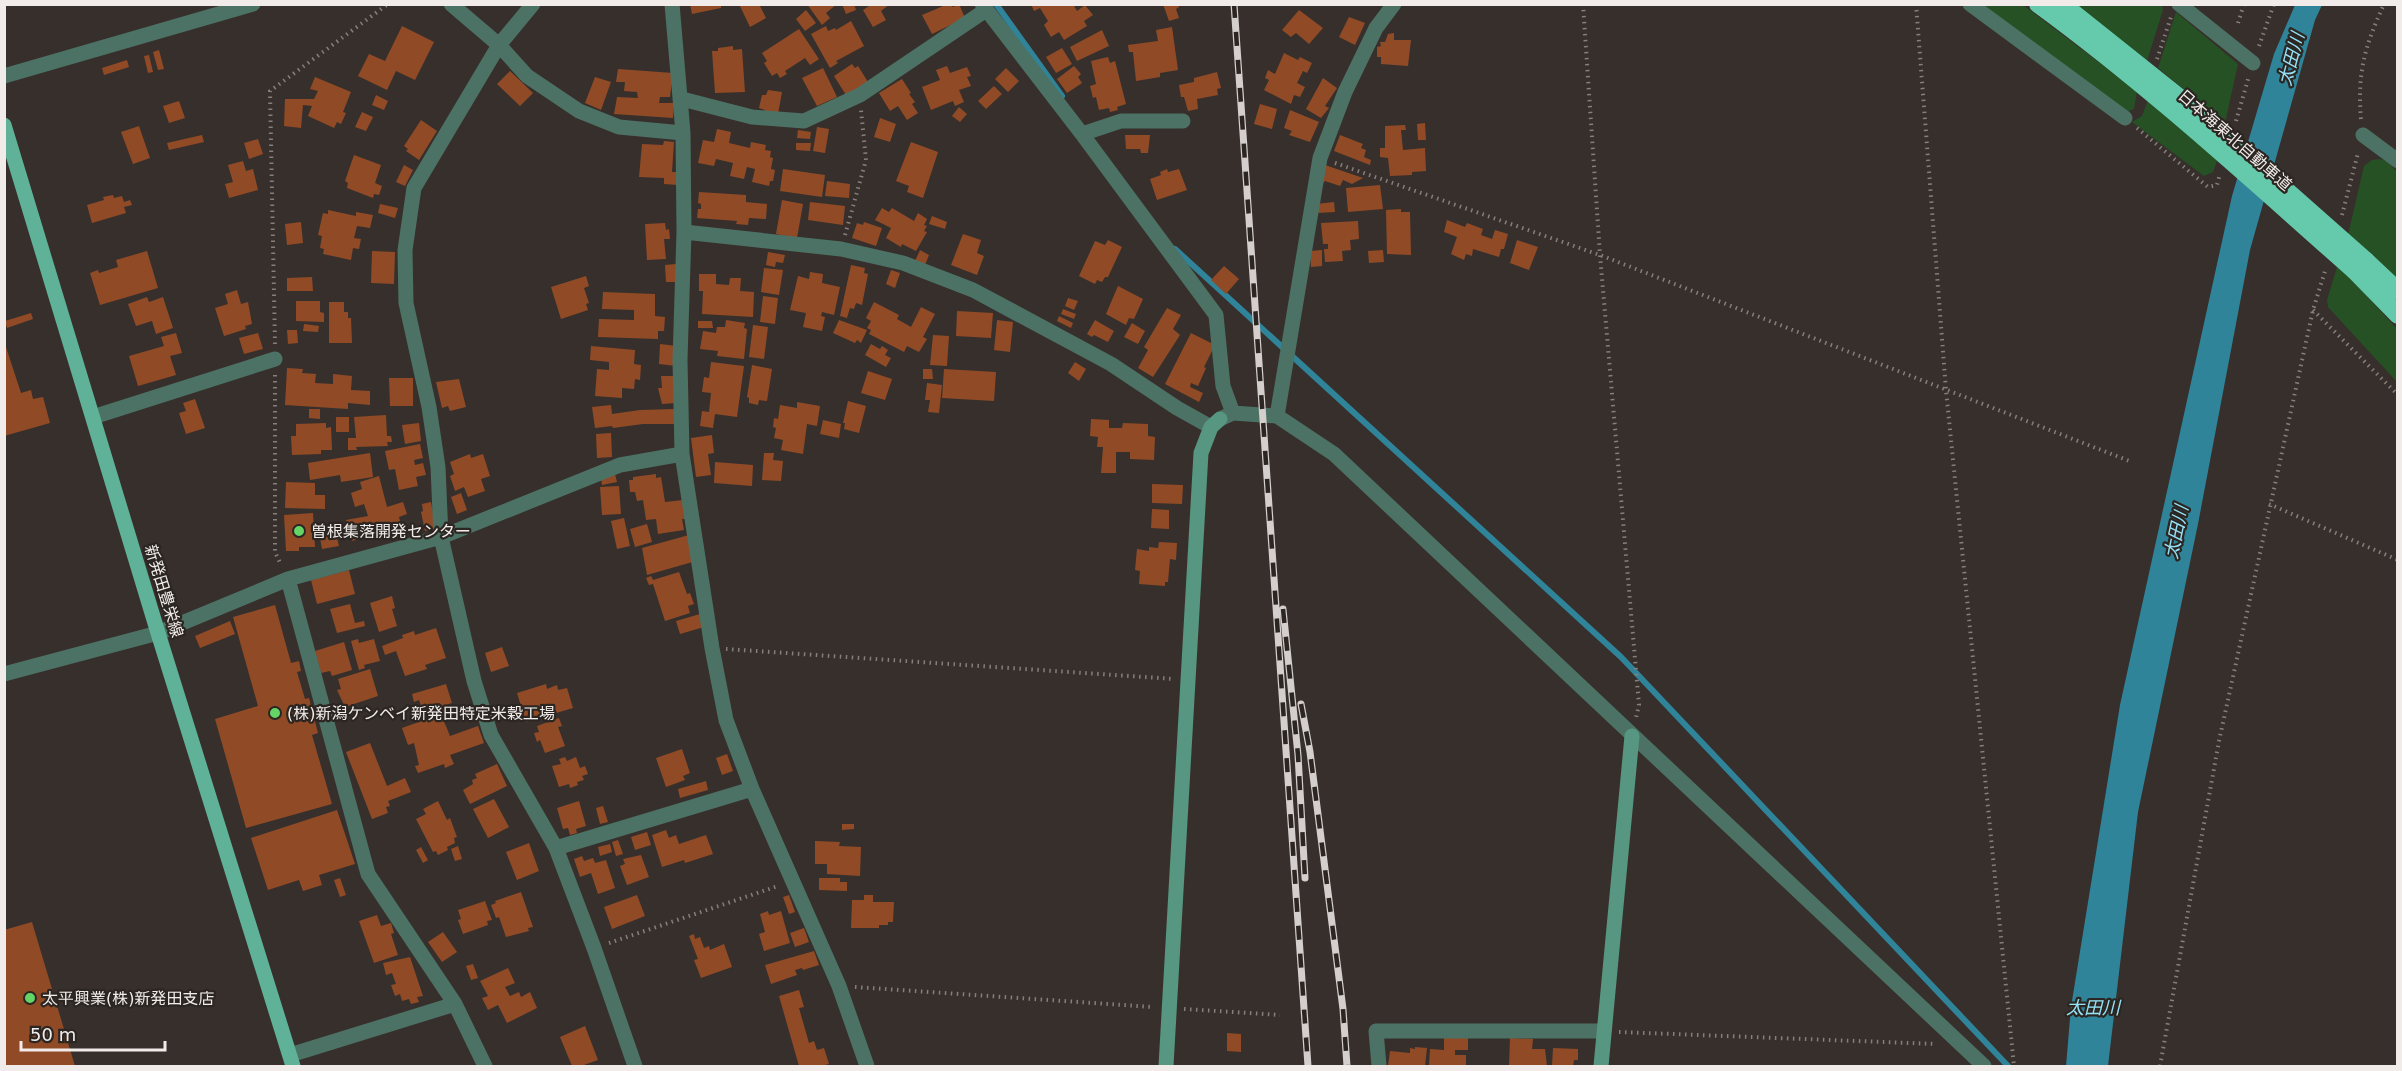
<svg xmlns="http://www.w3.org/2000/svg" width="2402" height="1071" font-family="'DejaVu Sans','Noto Sans JP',sans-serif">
<rect width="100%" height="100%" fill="#372f2c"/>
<!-- green -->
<path fill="#265125" d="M1983,5H2023L2137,91L2134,109L2126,112Z
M2070,5H2162L2163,10L2147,61Z
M2176,12L2238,64L2225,123L2158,68Z
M2148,100L2218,158L2213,172L2204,176L2132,122L2142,116Z
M2380,159L2387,161L2397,172V282L2348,235L2364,166L2372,160Z
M2337,267L2348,275L2397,329V382L2328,307L2327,300Z"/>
<!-- water -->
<path fill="#308499" d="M2295,5H2322L2315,20L2250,250L2198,524L2138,812L2108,1066H2066L2071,1007L2120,705L2232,196L2274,54Z"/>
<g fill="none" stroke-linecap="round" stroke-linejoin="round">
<!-- stream -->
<path stroke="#308499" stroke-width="6" d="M996,4L1062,96
M1175,249L1621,657L2008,1066"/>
</g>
<!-- building -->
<path fill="#904b26" d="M690,4H721V8L692,14Z
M739,4H759L766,18L750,27Z
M807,4H837L826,13L830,18L822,25Z
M842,4H854L856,10L846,14Z
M872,4H890L881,11L886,20L873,27L863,10Z
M948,4L953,7L959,4L965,18L932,34L922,15Z
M1031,4H1073L1077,11L1085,5L1093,15L1084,21L1087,26L1064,40L1059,32L1051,37L1044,25L1048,21L1040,8L1034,11Z
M1163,4H1178L1179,7L1176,9L1179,18L1169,21Z
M806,10L816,23L805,31L796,19Z
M1299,10L1323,28L1309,44L1296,33L1291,37L1282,30Z
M1349,17L1365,23L1355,45L1339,37Z
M851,21L864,46L836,61L838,63L830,68L811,34L826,26L828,31L835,28L836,30Z
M402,26L434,42L415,80L396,71L387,90L358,76L369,54L385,61Z
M1172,27L1178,70L1160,73V77L1136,81L1133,52H1129L1128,45L1158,41L1156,30Z
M799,29L819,59L810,65L805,58L785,71L787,74L780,78L777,73L772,76L764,63L767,61L762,53Z
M1102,30L1109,46L1077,61L1070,47Z
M1394,33V40H1411L1408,66L1381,64V57H1377V47L1381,46L1380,42H1385L1388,34Z
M733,46V50L742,49L745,92L715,93L712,51H718V48Z
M1062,48L1072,64L1056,73L1046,57Z
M159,50L164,69L158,70L153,52Z
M1284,53L1298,60L1300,57L1312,63L1307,73L1303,71L1297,83L1305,87L1300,97L1294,95L1291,104L1264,90L1269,80L1265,78L1268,70L1275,74Z
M149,55L153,72L148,73L144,56Z
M1108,57L1110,63L1115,61L1126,104L1117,107L1118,110L1110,112L1109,108L1099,110L1096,97L1093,98L1090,86L1096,84L1091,61Z
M127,60L129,67L104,75L102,68Z
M852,64L855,68L858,66L868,82L846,95L834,76Z
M947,66L950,73L967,67L971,76L967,77L971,86L959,90L964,102L955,106L953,101L931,110L922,87L940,80L936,70Z
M1074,66L1081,74L1078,77L1082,83L1067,93L1057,79Z
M823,68L837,97L817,106L802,78Z
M1006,68L1019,81L1008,92L995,79Z
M618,69L673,73L670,97H660L659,103H674L673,118L614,114L617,97L638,98L637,92L624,91L625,82H616Z
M510,71L533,93L520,106L497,84Z
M1217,72L1221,88L1217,89L1218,95L1197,99L1198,109L1188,111L1184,97H1181L1179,85L1194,82V78Z
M315,77L351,92L343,112L346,113L341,124L337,122L334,128L308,116L312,106L303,105L301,128L284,126L285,99H314L318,91L310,89Z
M595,77L611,82L601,110L585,103Z
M1323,78L1337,88L1325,106L1329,108L1321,118L1306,109Z
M902,79L911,93L909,94L915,102L912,104L918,113L907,120L898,106L890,111L879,93Z
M994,86L1002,94L986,109L978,101Z
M768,90L782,92L778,114L765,113V110L759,108L762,95H766Z
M376,95L388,101L384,110L372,105Z
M179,101L185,118L169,123L163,106Z
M1260,104L1277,109L1272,129L1254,124Z
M959,107L967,114L960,122L952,116Z
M1290,110L1319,122L1310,142L1289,135L1292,131L1284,128Z
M362,112L373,117L366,131L355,127Z
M880,118L896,124L890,142L874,137Z
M421,120L437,131L419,160L406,151L408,149L404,146Z
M1425,123L1426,140H1418L1417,124Z
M1405,125L1406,130H1401L1403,150L1425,148L1426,171L1412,172V175L1390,176L1388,158L1380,157V148H1385V126Z
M139,126L150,158L133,164L121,132Z
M817,127L829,129L825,153L813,151Z
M717,129L731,132L729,143L750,148L751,142L766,145L765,150L771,151L770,157L773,158L771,169L775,170L773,181H770L769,186L752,182L755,169L747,167L744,179L730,176L733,163L716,159L714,166L698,163L703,140L714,142Z
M798,130L811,132L810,139L797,138Z
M202,135L204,142L169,150L167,143Z
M1125,135H1150L1148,153H1141L1140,149H1126Z
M1340,135L1363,144L1361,148L1366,150L1364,157L1371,160L1370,165L1334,151Z
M258,139L263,154L249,159L244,143Z
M664,141L674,142L672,172H679L678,185L664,184V178L639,177L642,144L663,145Z
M911,142L938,152L923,198L907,192L909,186L896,181Z
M796,143H811L810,151L796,150Z
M354,155L381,165L375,183L382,186L379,195L374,194L373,198L347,188L348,183L345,181Z
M243,161L246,171L253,169L258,190L229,198L225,184L233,182L228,165Z
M404,165L413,170L405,186L396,182Z
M1325,165L1363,178L1352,184L1343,180L1340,186L1325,181L1323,183Z
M783,169L825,175L822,197L780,191Z
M1167,169L1168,172L1179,169L1187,190L1157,200L1150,179L1161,175L1160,172Z
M827,181L850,184L849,198L825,196Z
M1380,185L1383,209L1348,212L1346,188Z
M699,192L746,195V202L767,204L766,219L749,218L748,225L736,224L737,221L697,218L698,209H701V204L698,203Z
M113,195L114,198L122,196L124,202L130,200L132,205L124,207L126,213L92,223L87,205L104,200L103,197Z
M782,200L803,204L797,238L776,234Z
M810,202L845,206L843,225L808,220Z
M1334,202L1335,212L1317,213L1316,204Z
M380,204L398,208L395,218L378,213Z
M882,208L889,212L892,208L914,221L918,213L927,219L924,225L927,226L924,231L927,232L916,251L902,244L901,247L886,238L891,228L875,220Z
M1401,209V212H1410L1411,255L1387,254L1386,210Z
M328,210L356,216V212L373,215L370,228L357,226L354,238L361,239L359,249L353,248L351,260L323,254L324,249L320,248L322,236L318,235L323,213L328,214Z
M932,216L947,222L945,229L929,224Z
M1447,220L1465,227L1467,223L1483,229L1481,235L1492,239L1495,230L1508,234L1504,249H1501L1499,257L1473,249L1472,256L1466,254L1464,260L1451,254L1457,237L1444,232Z
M1358,221L1359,239L1350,240L1351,250L1342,251L1343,261L1325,262L1324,249H1328V244H1323L1321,223Z
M301,222L303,243L287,245L285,224Z
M864,222L882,228L876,246L852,238L857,223L863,225Z
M665,223L666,230L669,229L670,239H664L666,259L647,260L645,224Z
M963,234L981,240L977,253L984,256L977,275L951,265Z
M1108,240L1122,247L1108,277H1105L1102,282L1097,280L1095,284L1079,276L1095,241L1105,245Z
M1517,240L1538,247L1529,270L1510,263Z
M920,250L929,255L925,265L915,261Z
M1322,250V266L1311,267L1310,251Z
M1383,250L1384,262L1369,263L1368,251Z
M147,251L158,288L100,305L90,273L98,270L99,273L118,267L116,260Z
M372,251L395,252L394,284L371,283Z
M768,252L785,255L783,263L776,262L775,267L766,265Z
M676,264L677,282H666L665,265Z
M851,265L865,268L864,273L868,274L862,305L856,303L854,309L850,308L847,318L840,316Z
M1224,266L1239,279L1226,294L1211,280Z
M764,268L783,270L779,295L761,292Z
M891,270L900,273L895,288L886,284Z
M810,272L823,274L822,283L840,287L834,315L822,312L821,316L825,317L822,331L803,327L806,313L790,310L798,276L809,279Z
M699,274H716V284L729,285L730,278H741L740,291L754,292L753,317L702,314L703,291H699Z
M586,276L589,286L584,288L589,303L586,304L588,310L561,319L551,287Z
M312,277L313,291H287V278Z
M1118,286L1143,299L1134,319L1129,318L1126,325L1106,314Z
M237,290L241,304L248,302L252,324L245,326L246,329L224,336L215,308L228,304L225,294Z
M603,292L655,294V316L665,317L664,331H658V339L598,337L599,319L634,320V310L602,309Z
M763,296L778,298L775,324L760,322Z
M147,297L149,302L163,297L173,328L156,334L152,321L136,326L128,304Z
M1068,298L1078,301L1074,310L1065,306Z
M296,301H320V312L324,313V322L296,321Z
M329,302H344V312H348V318H351L352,343H329Z
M874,302L899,315L897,319L911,327L921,307L935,314L923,337L927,339L919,352L907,346L904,352L869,334L871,330L867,328L871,321L866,318Z
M1167,308L1181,315L1173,329L1180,335L1153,377L1138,368L1148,350L1144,347Z
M1063,309L1076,314L1074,319L1061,314Z
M957,311L993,313L991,338L956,336Z
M31,313L33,319L7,328L5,321Z
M1059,316L1073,323L1071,328L1057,321Z
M726,320L745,323L744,328L747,329L744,359L717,356L718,351L700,349L703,331L716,333L717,327H725Z
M839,320L867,330L861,343L857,340L855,343L833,333Z
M997,320L1013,322L1010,352L994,350Z
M1095,320L1114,331L1108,342L1094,335L1092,337L1087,334Z
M698,321H712L713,328H698Z
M1132,323L1145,331L1138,344L1124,337Z
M304,324L319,326L318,332L303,331Z
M753,325L768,327L764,359L749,357Z
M287,330H297L298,343L288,344Z
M176,333L182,353L170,356L176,375L138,386L129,356L164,346L161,337Z
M258,333L263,349L244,354L239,338Z
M1191,333L1215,345L1204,367L1206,368L1198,386L1191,383L1190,387L1203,393L1199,402L1165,384Z
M933,335L949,336L947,366L930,365Z
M4,341L21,393L31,390L33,399L43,397L50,423L4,436Z
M660,344L677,346L676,366L659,364Z
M871,344L880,349L882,346L888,350L885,355L891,358L886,367L865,355Z
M591,346L635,350L634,364L641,365L640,380L635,379L634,389L622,388V398L595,396L597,369L609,370V362L590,360Z
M711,362L744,366L737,417L715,414L713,428L700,426L702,411L709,412L711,393L702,392L704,377L709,378Z
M1075,362L1086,369L1079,381L1068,373Z
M752,365L772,369L767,401L759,400L758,405L749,403V398L747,397Z
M287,368L303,369L302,373L316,374L315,383L333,384V374L352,376L351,390L370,391V405L348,403V409L285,405Z
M923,369H932L933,379H923Z
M944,369L996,372L994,401L942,398Z
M868,371L892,379L885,400L861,393Z
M661,376H675L676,403L662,404L658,388H662Z
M389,378H413V406H390Z
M459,379L466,407L450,411L448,406L442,408L436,382Z
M927,383L942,385L939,413L928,412L930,400H925Z
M195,399L205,428L186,434L179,413L186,411L183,403Z
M848,401L866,406L859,433L844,429L845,423H843Z
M797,402L820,406L817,426L807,424L803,454L781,450L783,440L774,438L776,428L773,427L774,418L778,419L780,405L797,408Z
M611,405L612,414L640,410L675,409V424H643L613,428L612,426L595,428L592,407Z
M309,409H320V419L309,418Z
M386,415L387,436H391L392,442H387L388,446L356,447L357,450H348V438H356L354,417Z
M336,417H349V432H336Z
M1091,419L1109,420V428H1122L1123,423L1148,424V436L1155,437L1154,460L1130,459V452H1116V473H1101L1103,447H1097L1098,437L1090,436Z
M823,420L841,424L839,438L820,434Z
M326,423V428L331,427L332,450H321V454L292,455L291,436H296V424Z
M419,423L421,441L405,444L402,425Z
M611,433L612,457L597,458L596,434Z
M712,435L714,453L708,454L711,475L696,477L691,438Z
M420,444L423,458L414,460L415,465L423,463L426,475L416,477L418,486L399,490L395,469L389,470L385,451Z
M370,453L373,477L341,482L340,475L310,480L308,463Z
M764,453H774L773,460L783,461L781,481L762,480Z
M470,454L471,458L483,454L490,476L481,479L485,491L468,497L464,487L455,491L450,476L454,474L450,462Z
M715,462L753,465L752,486L714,483Z
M615,474L617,482L602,485L601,478Z
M656,474V478L661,477L665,502L683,500L686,519H682L684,530L658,534L656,519L646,520L643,500L637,501L635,492H630L629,480H633V477Z
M379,476L387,507L403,502L407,514L399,517L401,525L352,541L346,520L368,516L364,504L355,507L351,493L362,489L360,482Z
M286,482L315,483V495H325V509L285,508Z
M1152,484L1183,485L1182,504L1152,503Z
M619,486L621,514L602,515L600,487Z
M461,493L467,510L457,514L451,497Z
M431,502L436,529L425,531L421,512L423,511L422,504Z
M1152,509L1169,510V529L1151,528Z
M313,513L315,547H299V551H286L284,515Z
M624,518L630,546L617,549L611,521Z
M647,524L652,542L635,547L630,529Z
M335,530L339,546L322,549L319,533Z
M689,535L696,561L647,575L642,548Z
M1159,542L1177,543L1176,560L1170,559L1168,582H1165V586L1139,584L1140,571L1135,570L1137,549L1149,551V547L1158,548Z
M349,570L355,594L317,604L311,580Z
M679,572L687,594L690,593L694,604L688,606L690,613L665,621L653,584L649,585L646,578L651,576L653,580Z
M392,596L395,608L392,609L397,626L379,632L370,603Z
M350,604L355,623L364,621L365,626L337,633L330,609Z
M275,605L291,663L299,661L301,671L297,672L305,699L309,698L318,733L312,735L332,804L246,828L215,719L258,706L233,617Z
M700,614L704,627L680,634L676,621Z
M230,621L235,634L200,648L195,636Z
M436,628L446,658L425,665L427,669L405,676L396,651L385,655L382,646L403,638L402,635L414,631L415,635Z
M358,639L359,643L374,639L380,661L364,665L365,668L359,670L351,641Z
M344,642L352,670L332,676L330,671L321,673L315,651Z
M502,647L509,666L491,672L485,653Z
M370,669L378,696L345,707L337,690L341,689L338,679Z
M446,684L452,703L423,712L419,700L414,702L412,694Z
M546,684L547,689L557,685L558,690L567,688L573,708L526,722L517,693Z
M441,714L450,736L478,726L484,743L450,755L454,764L445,768L444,764L418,773L415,766L419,765L414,743L408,745L402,728Z
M559,718L562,726L558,727L565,746L545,753L540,740L537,742L534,733L539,732L537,726Z
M370,743L387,786L405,778L411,792L388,801L390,806L386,807L388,813L372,819L346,752Z
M682,749L690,773L683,776L685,780L666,787L656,758Z
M727,754L733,771L722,775L716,758Z
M565,757L567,761L576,757L580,768L585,766L588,774L582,776L584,780L577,782L578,785L570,788L569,784L559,787L552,766L561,764L559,759Z
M497,764L507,786L470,804L463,790L473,784L472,780L477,778L475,774Z
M706,781L708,790L680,798L678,789Z
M494,799L509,827L488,838L473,809Z
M438,801L447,820L450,818L457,837L454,838L455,843L447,847L448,850L438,855L436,851L433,852L416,819L426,814L423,809Z
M579,801L586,826L576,829L577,833L570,835L568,828L563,829L557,808Z
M603,806L608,822L600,824L596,808Z
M337,810L355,864L319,875L322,885L303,891L299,880L268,890L251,838Z
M842,824H854V829L842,830Z
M666,830L669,838L676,835L679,844L706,835L713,854L685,863L684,860L662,867L652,835Z
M647,832L651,845L635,850L631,837Z
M618,840L623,854L616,856L612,842Z
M815,841L840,842L839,846L861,847L860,876L827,874V864H815Z
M529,843L539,871L517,880L506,852Z
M610,844L612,852L600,856L598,847Z
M458,846L462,859L455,861L451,849Z
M421,847L428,860L423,863L416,850Z
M641,855L649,877L627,885L620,866L625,864L623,859Z
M582,856L584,861L593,858L595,863L606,860L615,888L598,894L591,873L580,877L574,859Z
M340,878L346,895L340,897L334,880Z
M819,878H840V882H847V891L819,890Z
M521,892L533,927L528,928L529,931L506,937L499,917L496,918L491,905L496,903L495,901Z
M637,895L645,916L612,929L604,907Z
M789,895L795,912L789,914L783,897Z
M864,895H873V902H894L893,922H888V925H879V928H851L852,900H864Z
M485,901L492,920L487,921L488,925L463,934L458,920L461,919L458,910Z
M768,911L769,915L781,911L790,943L764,951L759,934L765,932L760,914Z
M377,915L381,926L391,923L394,933L391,934L398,955L374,963L359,921Z
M32,922L75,1066H4V930Z
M804,928L809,942L795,947L790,933Z
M443,932L457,952L442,962L428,942Z
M694,934L695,939L700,937L704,948L709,946L710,950L724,944L732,967L701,978L694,960L698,959L689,936Z
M814,951L819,965L803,970L802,968L795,970L797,975L771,984L765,965Z
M410,957L423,996L417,997L419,1002L411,1004L409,999L402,1001L400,994L395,996L391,985L396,984L392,973L386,975L383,963Z
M473,964L478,978L471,980L466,966Z
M508,968L515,983L505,987L510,996L519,992L521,997L530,992L537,1008L507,1023L498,1005L488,1010L482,998L488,996L480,981Z
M799,990L804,1007L799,1008L809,1043L814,1041L817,1050L824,1048L829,1064L820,1066H799L779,996Z
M585,1026L598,1060L581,1066H572L560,1037Z
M1227,1033L1241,1034V1052L1227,1051Z
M1444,1036L1468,1037V1050H1455V1055H1466V1066H1429L1430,1049L1444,1050Z
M1510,1038L1533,1039L1532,1049H1545L1547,1066H1509Z
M1415,1047L1427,1048L1425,1066H1388L1390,1051L1410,1053V1048L1415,1049Z
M1553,1048L1578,1049V1060H1574L1573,1066H1552Z"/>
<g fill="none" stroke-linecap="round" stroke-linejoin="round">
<!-- path -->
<path stroke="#867f7c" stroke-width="4" stroke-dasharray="1.5 4.5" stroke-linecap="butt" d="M1583,4L1600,255L1639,705L1636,718
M1916,4L1946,390L2014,1066
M2238,23L2244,4
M2259,46L2274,4
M2157,59L2171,17
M2361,119C2357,72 2365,46 2384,4
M2236,121L2249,76
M2137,128L2208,187L2217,185L2220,174
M1335,163L1600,255L2132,462
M2342,215L2358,153
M845,235L866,160L861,110
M2313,310L2398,395
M275,344L270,91L388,4
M275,375V552L281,565
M2269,504L2398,560
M726,649L1174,679
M609,943L778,886
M855,987L1153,1007
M1184,1009L1280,1015
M1619,1032L1936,1044
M2160,1066L2219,741L2313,310L2325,271"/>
<!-- street -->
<path stroke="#4c7265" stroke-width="15" d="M451,4L499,45L527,76L579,111L619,127L683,133
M533,4L499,45L414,188L405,250L406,303L429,407L438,467L441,537L474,681L491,735L556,848L594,948L635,1066
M672,4L683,133L684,232L680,360L682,454L712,648L726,720L752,789L839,986L867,1066
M982,4L1082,134L1216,315L1223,386L1233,413
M1970,4L2125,118
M2179,4L2253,63
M4,76L253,4
M682,99L752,117L804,121L860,95L986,10
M1082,134L1121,121H1183
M2363,135L2398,161
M684,232L841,249L903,263L973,290L1111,364L1177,408L1211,427
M1277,416L1320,158L1345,92L1376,28L1394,4
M93,417L275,359
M1220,419L1233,413L1277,416L1334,454L1984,1066
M288,579L368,874L455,1004L485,1066
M4,674L158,633L288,579L441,537L620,465L682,454
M556,848L752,789
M290,1055L455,1004
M1379,1066L1376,1031H1604"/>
<!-- secondary -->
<path stroke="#579681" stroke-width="15" d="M1166,1066L1201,453L1211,427L1220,419
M1601,1066L1632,736"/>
<!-- primary -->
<path stroke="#5fb197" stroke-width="15" d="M4,125L158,633L293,1066"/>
<!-- highway -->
<path stroke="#65caab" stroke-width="18" d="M2366,261L2398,291
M2354,270L2398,315"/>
<!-- rail casing -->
<g stroke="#d4cecc" stroke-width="7">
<path id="rail" d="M1234,4L1308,1066
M1283,609L1298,755L1305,878
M1301,704L1310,752L1343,1009L1347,1066"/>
</g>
<!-- rail -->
<use href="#rail" stroke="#2c2622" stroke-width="4.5" stroke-dasharray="14" stroke-linecap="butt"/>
<!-- highway-bridge -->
<path stroke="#65caab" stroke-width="18" d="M2038,4C2149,85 2251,179 2354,270
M2062,4L2200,114L2366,261"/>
</g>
<!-- markers -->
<g fill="#65d467" stroke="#2c2622" stroke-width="2">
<circle cx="299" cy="531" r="6"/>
<circle cx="275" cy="713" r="6"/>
<circle cx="30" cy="998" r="6"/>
</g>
<g text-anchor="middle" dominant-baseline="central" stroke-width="4.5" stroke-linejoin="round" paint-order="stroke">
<!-- street labels -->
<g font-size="16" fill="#f1ecea" stroke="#2c2622">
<text transform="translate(2235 140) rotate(41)">日本海東北自動車道</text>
<text transform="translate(164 591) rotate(73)">新発田豊栄線</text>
</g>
<!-- poi labels -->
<g font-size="16" fill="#f1ecea" stroke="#2c2622" text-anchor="start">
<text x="311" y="531">曽根集落開発センター</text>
<text x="287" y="713">(株)新潟ケンベイ新発田特定米穀工場</text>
<text x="42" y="998">太平興業(株)新発田支店</text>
</g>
<!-- water labels -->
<g font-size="18" font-style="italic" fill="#95e2f8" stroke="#2c2622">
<text transform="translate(2291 59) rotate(-75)">太田川</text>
<text transform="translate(2176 532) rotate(-78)">太田川</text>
<text x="2093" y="1007">太田川</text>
</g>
</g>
<!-- border -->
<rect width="2402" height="1071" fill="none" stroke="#f1ecea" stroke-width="12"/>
<!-- scale -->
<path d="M21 1041v9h144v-9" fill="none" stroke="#f1ecea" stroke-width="3"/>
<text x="30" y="1041" font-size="18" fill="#f1ecea" stroke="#2c2622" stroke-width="4.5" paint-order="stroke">50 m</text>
</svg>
